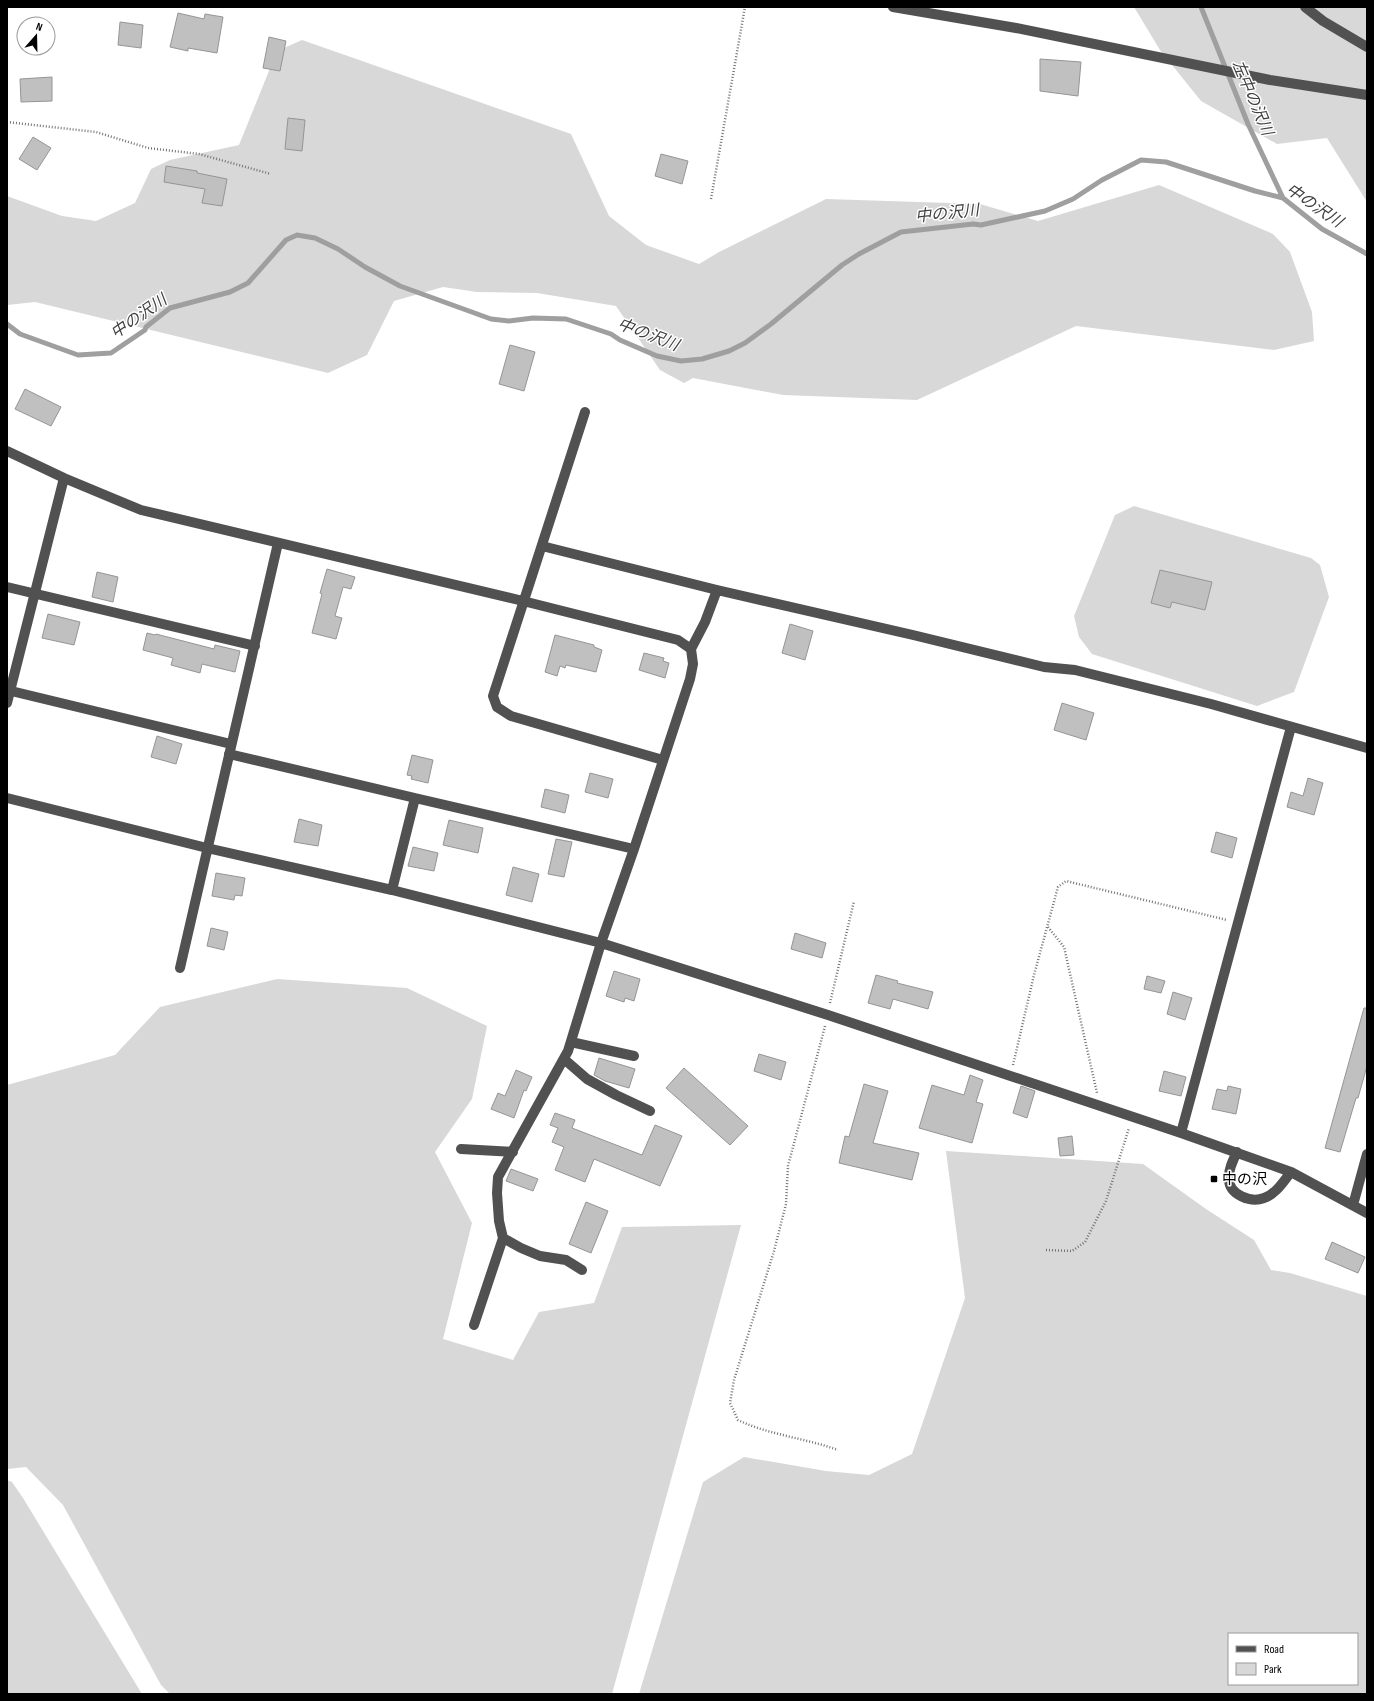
<svg xmlns="http://www.w3.org/2000/svg" width="1374" height="1701" font-family="'Sofia Sans Condensed','Noto Sans JP',sans-serif">
<rect width="100%" height="100%" fill="#fff"/>
<!-- green -->
<path fill="#d8d8d8" fill-rule="evenodd" d="M1134,7H1367V202L1327,138L1277,144L1201,101L1160,50Z
M302,40L571,134L609,216L646,245L699,264L719,252L826,199L980,204L1038,221L1159,185L1273,234L1290,252L1312,312L1314,341L1274,350L1076,326L917,400L783,395L693,378L684,383L660,370L616,306L537,293L477,292L443,287L394,301L367,355L328,373L35,302L7,305V196L62,216L96,221L135,203L151,169L170,160L239,145L277,51Z
M1134,506L1311,558L1320,565L1329,597L1294,692L1257,706L1092,654L1079,637L1074,616L1115,515Z
M277,979L407,988L487,1026L472,1099L435,1152L472,1223L443,1339L513,1360L539,1312L594,1303L622,1227L741,1225L612,1694H170L161,1685L63,1505L26,1467L7,1469V1085L115,1055L160,1007Z
M946,1151L1143,1164L1206,1209L1254,1240L1271,1270L1290,1273L1367,1296V1694H639L703,1482L744,1457L826,1471L869,1475L912,1454L965,1298ZM1229,1634H1357V1684H1229Z
M7,1480L12,1482L23,1498L142,1694H7Z"/>
<g fill="none" stroke-linecap="round" stroke-linejoin="round">
<!-- stream -->
<path stroke="#9f9f9f" stroke-width="5" d="M1201,7L1248,124L1283,198
M7,324L20,334L78,355L111,353L145,330L146,327L170,308L230,292L248,283L286,240L297,235L315,238L338,249L365,267L400,286L491,319L509,321L533,318L566,319L611,334L620,340L657,356L681,361L702,359L729,351L745,343L771,324L842,265L859,254L901,232L973,224L981,225L1045,211L1073,199L1102,180L1141,160L1166,162L1255,191L1283,198L1322,229L1367,254"/>
</g>
<!-- building -->
<path fill="#c0c0c0" stroke="#959595" d="M178,13L204,19L205,14L223,17L217,53L188,48V51L170,47Z
M120,22L143,25L141,48L118,45Z
M269,37L286,41L280,71L263,68Z
M1040,59L1081,62L1078,96L1040,91Z
M52,77V101L21,102L20,79Z
M288,118L305,120L302,151L285,149Z
M33,137L51,148L37,170L19,159Z
M661,154L688,161L682,184L655,176Z
M166,166L197,171V173L227,179L222,206L202,203L205,189L164,182Z
M510,345L535,352L524,391L499,384Z
M25,389L61,407L51,426L15,409Z
M327,569L355,577L351,589L343,587L335,616L342,618L336,639L312,633L322,594L320,593Z
M1160,570L1212,582L1205,610L1172,602L1170,608L1151,603Z
M97,572L118,577L113,602L92,597Z
M48,614L80,622L74,645L42,638Z
M790,624L813,631L805,660L782,653Z
M147,633L155,635L156,634L214,649L215,645L240,651L235,672L202,664L200,673L171,665L173,658L143,650Z
M555,635L594,645V647L602,650L596,672L566,665L565,668L560,666L557,676L545,672Z
M644,653L664,658L663,661L669,663L665,678L639,670Z
M1062,703L1094,713L1086,740L1054,730Z
M157,736L182,744L176,764L151,757Z
M412,755L433,760L428,783L411,779L412,776L407,775Z
M590,773L613,779L608,798L585,792Z
M1308,778L1323,783L1314,815L1287,807L1291,792L1303,796Z
M545,789L569,795L565,813L541,807Z
M299,819L322,825L318,846L294,842Z
M449,820L483,828L478,853L443,845Z
M1216,832L1237,838L1232,858L1211,852Z
M556,839L572,842L564,877L548,874Z
M413,847L438,853L434,871L408,866Z
M513,867L539,874L532,902L506,895Z
M216,873L245,878L242,896L235,895L234,900L212,896Z
M211,928L228,932L224,950L207,946Z
M795,933L826,943L822,958L791,949Z
M614,971L640,979L634,1001L625,998L624,1002L606,996Z
M876,975L898,981L897,983L933,992L928,1009L893,999L890,1009L868,1003Z
M1147,976L1165,981L1161,993L1144,989Z
M1173,992L1192,998L1185,1020L1167,1014Z
M1364,1008H1367V1066L1358,1098H1356L1340,1152L1325,1148Z
M759,1054L786,1062L781,1080L754,1071Z
M599,1058L635,1069L629,1088L605,1081L594,1075Z
M684,1068L748,1126L730,1145L666,1088Z
M516,1070L532,1077L526,1091L524,1090L514,1118L491,1109L498,1093L505,1096Z
M1164,1071L1186,1077L1181,1096L1159,1091Z
M970,1075L983,1080L976,1102L983,1104L972,1143L919,1128L932,1085L964,1095Z
M864,1084L888,1091L873,1143L919,1153L912,1180L839,1163L845,1136L849,1137Z
M1021,1086L1035,1091L1027,1118L1013,1113Z
M1228,1086L1241,1089L1236,1114L1212,1109L1217,1089L1227,1091Z
M555,1113L575,1120L572,1128L642,1155L655,1125L682,1136L660,1186L594,1159L585,1182L555,1170L564,1147L552,1142L558,1128L550,1125Z
M1072,1136L1074,1155L1060,1156L1058,1138Z
M511,1169L538,1179L533,1191L506,1181Z
M586,1202L608,1211L591,1253L569,1244Z
M1332,1242L1365,1257L1358,1273L1325,1259Z"/>
<g fill="none" stroke-linecap="round" stroke-linejoin="round">
<!-- path -->
<path stroke="#737373" stroke-width="2.5" stroke-dasharray="1 2" stroke-linecap="butt" d="M7,122L96,132L148,148L199,154L271,174
M711,199L745,7
M1048,927L1064,947L1097,1093
M830,1003L854,901
M825,1026L788,1166L786,1204L774,1251L734,1380L730,1403L738,1420C769,1435 805,1438 838,1450
M1013,1065L1034,975L1058,887L1066,881L1227,920
M1046,1250L1072,1251L1085,1242L1106,1201L1129,1128"/>
<!-- minor -->
<path stroke="#515151" stroke-width="10" d="M893,7L1016,28L1270,80L1367,95
M1305,7L1323,21L1367,47
M585,412L493,696L497,707L511,716L663,760
M7,451L64,478L141,510L523,601L678,640L691,649L693,664L690,679L634,849L601,943L828,1015L1181,1133L1291,1172L1367,1213
M542,546L717,590L913,635L1044,667L1075,670L1211,704L1367,748
M7,587L255,646
M691,649L705,622L717,590
M7,690L231,744
M7,703L64,478
M229,754L415,798
M7,798L207,848L392,890L601,943L568,1051L498,1177L497,1193L499,1221L503,1238L474,1325
M392,890L415,798L634,849
M180,968L278,543
M571,1042L634,1056
M564,1059L587,1079L616,1095L650,1111
M1181,1133L1291,727
M461,1149L513,1152
M1237,1152C1233,1160 1228,1170 1229,1179C1229,1195 1251,1203 1264,1198C1276,1194 1283,1182 1291,1172
M1353,1205L1367,1154
M503,1238L521,1248L540,1256L566,1260L582,1270"/>
</g>
<!-- markers -->
<rect fill="#000" stroke="#fff" stroke-width="1.5" x="1210" y="1175" width="8" height="8" rx="2"/>
<g text-anchor="middle" dominant-baseline="central" stroke-width="3" stroke-linejoin="round" paint-order="stroke">
<!-- poi labels -->
<g font-size="15" fill="#000" stroke="#fff" text-anchor="start">
<text x="1222" y="1179">中の沢</text>
</g>
<!-- water labels -->
<g font-size="16" font-style="italic" fill="#404040" stroke="#fff">
<text transform="translate(1252 98) rotate(67)">左中の沢川</text>
<text transform="translate(1314 206) rotate(34)">中の沢川</text>
<text transform="translate(947 214) rotate(-6)">中の沢川</text>
<text transform="translate(139 317) rotate(-35)">中の沢川</text>
<text transform="translate(648 335) rotate(21)">中の沢川</text>
</g>
</g>
<!-- border -->
<rect width="1374" height="1701" fill="none" stroke="#000000" stroke-width="16"/>
<!-- legend -->
<rect x="1228" y="1633" width="130" height="52" fill="#ffffff" stroke="#999999"/>
<rect x="1236" y="1646" width="20" height="6" fill="#515151" stroke="#999999"/>
<text x="1264" y="1653" font-size="12" fill="#000000">Road</text>
<rect x="1236" y="1663" width="20" height="12" fill="#d8d8d8" stroke="#999999"/>
<text x="1264" y="1673" font-size="12" fill="#000000">Park</text>
<!-- north arrow -->
<g transform="translate(36 36) rotate(20)"><circle r="19" fill="#ffffff" stroke="#999999"/>
<path d="M0-3L7 15L0 10L-7 15Z" fill="#000000"/>
<text y="-6" font-size="11" font-weight="bold" text-anchor="middle" fill="#000000">N</text>
</g>
</svg>
